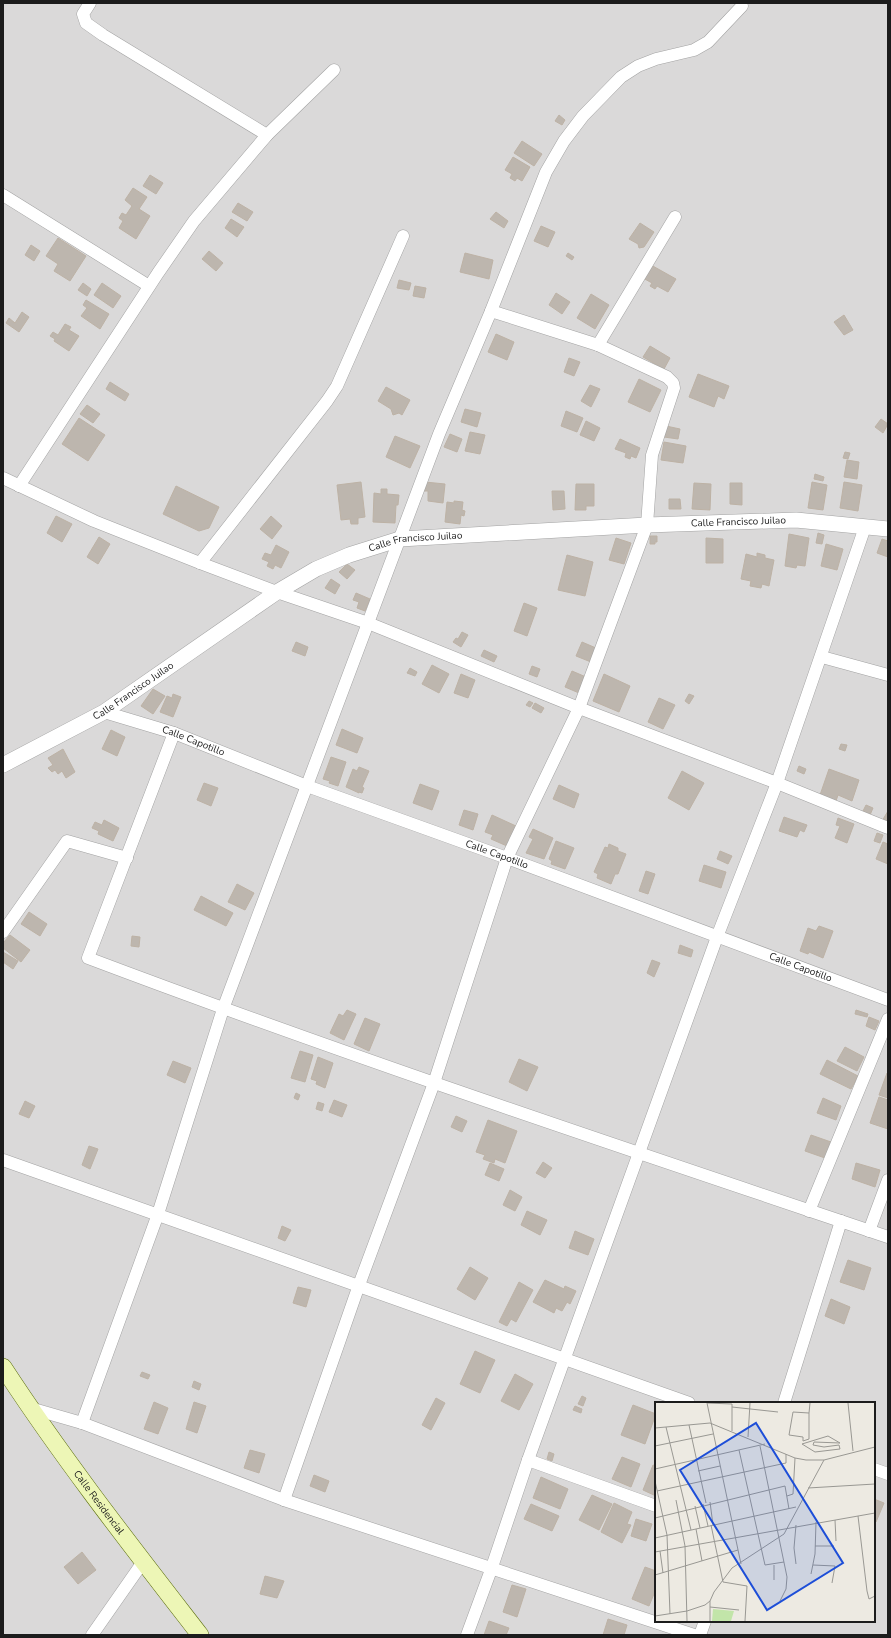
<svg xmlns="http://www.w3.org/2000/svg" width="891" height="1638" font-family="'Nunito Sans',sans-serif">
<rect width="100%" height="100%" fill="#edeae2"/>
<!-- residential -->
<path fill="#dad9d9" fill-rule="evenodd" d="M3,3H888V1635H3ZM656,1403H874V1621H656Z"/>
<!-- building -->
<path fill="#bdb6ae" stroke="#bdb2a5" d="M559,115L565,120L562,125L555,121Z
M522,141L542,154L534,166L514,153Z
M513,157L530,167L522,181L517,178L515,181L510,178L512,174L505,170Z
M150,175L163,183L156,194L143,186Z
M133,188L147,197L139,209L150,216L136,239L119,228L123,221L119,218L122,213L126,215L132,206L125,200Z
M238,203L253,212L247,221L232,212Z
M496,212L508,221L504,228L490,219Z
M231,219L244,227L237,237L225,228Z
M640,223L654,232L644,247L639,248L638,244L629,239Z
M541,226L555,232L548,247L534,241Z
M58,238L86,256L70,281L54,271L58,264L46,256Z
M31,245L40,251L34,261L25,255Z
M209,251L223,263L216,271L202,259Z
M465,253L493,260L489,279L460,272Z
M568,253L574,257L572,260L566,256Z
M651,265L676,279L668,292L657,286L655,289L650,286L652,283L643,278Z
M399,280L411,283L409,290L397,288Z
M83,283L91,289L87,296L78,290Z
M102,283L121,296L113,308L94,295Z
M415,286L426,288L424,298L413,296Z
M556,293L570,302L562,314L549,305Z
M591,294L609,305L595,329L577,318Z
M86,300L109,314L100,329L81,316L87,308L83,305Z
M22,312L29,317L19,332L6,323L9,318L15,323Z
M844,315L853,330L844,335L834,322Z
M65,324L71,327L69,330L79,336L69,351L54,341L55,339L50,336L53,332L58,335Z
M496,334L514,342L507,360L488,352Z
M650,346L670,358L664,369L643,357Z
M569,358L580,362L574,376L564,372Z
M698,374L729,386L724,399L718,396L714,407L689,397Z
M639,379L661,390L650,412L628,402Z
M110,382L129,394L125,401L106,389Z
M590,385L600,389L591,407L581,401Z
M386,387L410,400L402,415L399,413L393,415L391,409L378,401Z
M87,405L100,414L93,423L80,414Z
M465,409L481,413L477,427L461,422Z
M566,411L583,418L577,432L561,426Z
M79,418L105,435L88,461L62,444Z
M881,419L888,424L883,433L875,427Z
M586,421L600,428L594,441L580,435Z
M666,426L680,429L678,439L664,437Z
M470,432L485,435L480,454L465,451Z
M450,434L462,439L457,452L444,447Z
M395,436L420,446L410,468L386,457Z
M620,439L640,448L636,458L631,456L630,459L625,457L626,453L615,449Z
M664,442L686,446L683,463L661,460Z
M845,452L850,453L848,459L843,458Z
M847,460L859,462L857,479L844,477Z
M815,474L824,477L823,481L814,479Z
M361,482L365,517L358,518V524H351L350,519L341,520L337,485Z
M425,482L445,484L443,503L428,501V491H424Z
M812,482L827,485L823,510L808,508Z
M844,482L862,485L858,511L840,508Z
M694,483L711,484L710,510L692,509Z
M730,483H742V505L730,504Z
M576,484H594V506H586V510H575Z
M176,486L219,507L209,528L199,531L163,514Z
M381,489H387V494L399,495L398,505H396L395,523L373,522L374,493L381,494Z
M552,491H564L565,509L553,510Z
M669,499H680L681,509H669Z
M454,501L463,502L462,510L465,511L464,516L461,515L460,524L445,522L447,502L454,503Z
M56,516L72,524L62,542L47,533Z
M271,516L282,526L272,539L260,529Z
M818,533L824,535L822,544L816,543Z
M789,534L809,538L805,566L797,565L796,568L785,566Z
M650,536H657V542H655V544H650Z
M99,537L110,544L98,564L87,557Z
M616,538L631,543L624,564L609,560Z
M706,538L723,539V563H706Z
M882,539L888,541V557L877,553Z
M826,544L843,549L837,570L821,566Z
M276,545L289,552L281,568L275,565L273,569L267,566L269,562L262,559L265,553L271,555Z
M757,553L765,555V558L774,560L769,586L762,584L761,588L750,586L751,581L741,579L746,554L757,557Z
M567,555L593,562L585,596L558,590Z
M347,564L355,570L347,579L339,572Z
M331,579L340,585L335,594L325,588Z
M356,593L370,599L365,611L357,608L359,602L353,600Z
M524,603L537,608L527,636L514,631Z
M462,632L468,635L461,647L453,642L456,638L458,639Z
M296,642L308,647L305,656L292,651Z
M582,642L596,648L591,662L576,656Z
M484,650L497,656L494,662L481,656Z
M432,665L449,674L439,693L422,684Z
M532,666L540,669L537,677L529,674Z
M410,668L417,672L415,676L407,673Z
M572,671L586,677L579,693L565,687Z
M461,674L475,680L468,698L454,693Z
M604,674L630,686L619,712L593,701Z
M153,689L165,696L153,714L141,706Z
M173,694L181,697L173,717L160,712L167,696L172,698Z
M689,694L694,696L689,704L685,701Z
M659,698L675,705L663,729L648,722Z
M529,701L533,703L530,707L526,705Z
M535,703L544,708L541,713L532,708Z
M342,729L363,738L357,753L336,745Z
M111,730L125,737L117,756L102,749Z
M841,744L847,745L845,751L839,749Z
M63,749L75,772L66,778L62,771L58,774L55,770L52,772L48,768L53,765L48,758Z
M331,757L346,762L338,786L329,783L330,781L323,779Z
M799,766L806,769L804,774L797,771Z
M359,767L369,771L362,787L364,788L362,793L359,792V793L346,787L353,769L357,771Z
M829,769L859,780L852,801L838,795L836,801L820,795Z
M682,771L704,783L689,810L668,798Z
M204,783L218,788L211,806L197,800Z
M420,784L439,791L432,810L413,803Z
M559,785L579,794L574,808L553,799Z
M866,805L873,808L870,815L863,811Z
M464,810L478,814L473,830L459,825Z
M888,811V824L882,821Z
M492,815L516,826L507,846L491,839L493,835L485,832Z
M784,817L807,825L804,832L800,830L797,837L779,831Z
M838,818L854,824L847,843L835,838L840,826L836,825Z
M104,820L119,828L113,841L98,834L99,831L92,828L95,822L102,825Z
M533,829L553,838L544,859L526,853L533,839L529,837Z
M877,833L883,835L880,843L874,841Z
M556,841L574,848L565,869L551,864L552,861L549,859Z
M883,842L888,844V864L876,859Z
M609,844L618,848V851L626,854L618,874H615L611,884L597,878L598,874L594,872L605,847L608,848Z
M720,851L732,856L728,864L717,859Z
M704,865L726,872L721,888L699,881Z
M646,871L655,874L648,894L639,891Z
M237,884L254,893L245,910L228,902Z
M201,896L233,913L226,926L194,910Z
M29,912L47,924L40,936L21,924Z
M819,926L833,931L823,958L809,952L808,954L800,951L808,928L816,931Z
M10,935L30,950L21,962L3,948V943Z
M132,936L140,937L139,947L131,946Z
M680,945L693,950L691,957L678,953Z
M3,952L18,961L13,969L3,962Z
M652,960L660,963L654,977L647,973Z
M347,1010L356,1014L344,1040L330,1033L339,1014L343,1016Z
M856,1010L868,1014L867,1017L855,1014Z
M869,1017L879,1021L875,1030L866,1026Z
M365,1018L380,1024L369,1051L354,1044Z
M845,1047L864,1057L857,1071L837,1061Z
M300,1051L313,1055L305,1082L291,1078Z
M318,1057L333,1063L325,1088L316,1084L317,1081L311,1079Z
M519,1059L538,1067L527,1091L509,1082Z
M827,1060L858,1076L851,1089L820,1074Z
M173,1061L191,1068L185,1083L167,1075Z
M887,1073H888V1098L879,1095Z
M296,1093L300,1095L298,1100L294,1098Z
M879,1097L888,1100V1129L870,1123Z
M823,1098L841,1106L836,1120L817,1113Z
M334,1100L347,1105L342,1117L329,1112Z
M25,1101L35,1106L29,1118L19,1114Z
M318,1102L324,1104L322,1111L316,1109Z
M456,1116L467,1121L462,1132L451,1127Z
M488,1120L517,1131L505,1163L495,1159L494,1163L483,1159L485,1155L476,1152Z
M811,1135L831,1142L825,1158L805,1151Z
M89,1146L98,1149L90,1169L82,1165Z
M543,1162L552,1168L545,1178L536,1173Z
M490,1163L504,1169L499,1181L485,1175Z
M856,1163L880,1170L875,1187L852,1179Z
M510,1190L522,1197L515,1211L503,1205Z
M527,1211L547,1220L540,1235L521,1225Z
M282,1226L291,1230L285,1241L278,1238Z
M575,1231L594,1239L588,1255L569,1248Z
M848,1260L871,1268L864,1290L840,1282Z
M470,1267L488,1278L475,1300L457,1289Z
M545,1280L564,1289L565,1286L576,1291L570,1304L567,1302L562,1311L556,1308L554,1313L533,1302Z
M519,1282L533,1290L516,1322L511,1319L507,1326L499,1322Z
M298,1287L311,1290L306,1307L293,1303Z
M831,1299L850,1307L844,1324L825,1316Z
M475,1351L495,1360L480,1393L460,1384Z
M142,1372L150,1375L148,1379L140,1376Z
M515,1374L533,1384L519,1410L501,1401Z
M194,1381L201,1384L199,1390L192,1387Z
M582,1396L586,1398L583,1406L578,1404Z
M436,1398L445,1403L431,1430L422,1425Z
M154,1402L168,1408L158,1434L144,1429Z
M194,1402L206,1406L197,1433L186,1429Z
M633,1405L656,1414L645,1444L621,1435Z
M575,1406L582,1409L581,1413L573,1410Z
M250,1450L265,1454L259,1473L244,1468Z
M549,1452L554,1454L552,1461L547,1459Z
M622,1457L640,1464L631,1487L612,1479Z
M653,1465L656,1466V1496L643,1490Z
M314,1475L329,1481L325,1492L310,1486Z
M541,1477L568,1489L560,1509L533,1498Z
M592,1495L612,1504L599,1530L579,1520Z
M874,1499L884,1503L876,1522H874Z
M614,1503L632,1512L627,1524L631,1525L622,1543L601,1532Z
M531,1504L559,1516L552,1531L524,1519Z
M636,1519L652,1524L646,1541L631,1536Z
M82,1552L96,1570L78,1584L64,1567Z
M645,1567L656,1571V1589L649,1606L632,1599Z
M265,1576L284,1581L277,1598L260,1594Z
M512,1585L526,1589L517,1617L503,1612Z
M608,1619L627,1625L624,1635H603Z
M489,1621L509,1628L506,1635H484Z"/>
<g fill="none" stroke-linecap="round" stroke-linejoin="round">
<!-- minor casing -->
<g stroke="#a3a3a3" stroke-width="13">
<g id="minor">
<path d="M90,3L83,14L86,23L103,35L267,135"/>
<path d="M3,195L149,286"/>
<path d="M598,345L675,217"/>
<path d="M3,478L94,521L200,563L277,592L368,623L579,708L777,783L888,828"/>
<path d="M19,486L158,273L194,221L267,135L334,70"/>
<path d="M200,563L327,401L337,386L403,236"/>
<path d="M822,657L888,675"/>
<path id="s1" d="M104,712L174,733L307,786L507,858L888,1000"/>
<path d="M174,733L88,958C353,1058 621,1147 888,1237"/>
<path d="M3,932L67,841L127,858"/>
<path d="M3,1160L689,1403"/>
<path d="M809,1211L888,1019"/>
<path d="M869,1231L888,1180"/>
<path d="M784,1403L841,1221"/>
<path d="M30,1408L82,1423L284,1500L694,1635"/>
<path d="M82,1423L158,1214L223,1009L439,434L491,311L546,172L564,141L583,116L621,77L638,66L656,59L694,50L708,42L742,6"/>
<path d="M528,1460L656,1506"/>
<path d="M874,1469L888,1474"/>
<path d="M284,1500L359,1285L434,1083L507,858L579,708L647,525L652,455L674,388L673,383L667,377L598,345L491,311"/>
<path d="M92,1635L143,1562"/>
<path d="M467,1635L492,1567L528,1460L717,937L777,783L865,527"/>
<path d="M700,1635L705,1621"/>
</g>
</g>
<!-- tertiary casing -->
<g stroke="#a3a3a3" stroke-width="16">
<g id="tertiary">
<path id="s2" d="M3,765L104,712L277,592L316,569L349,555L400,539L647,525L796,520L888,529"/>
</g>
</g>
<!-- secondary casing -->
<g stroke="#596c0a" stroke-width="18">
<g id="secondary">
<path id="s3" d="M3,1367C63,1459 132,1547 200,1635"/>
</g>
</g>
<!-- minor -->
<use href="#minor" stroke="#fff" stroke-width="12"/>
<!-- tertiary -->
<use href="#tertiary" stroke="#fff" stroke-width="15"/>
<!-- secondary -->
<use href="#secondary" stroke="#edf6b6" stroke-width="17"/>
</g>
<g text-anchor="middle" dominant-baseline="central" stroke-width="3" stroke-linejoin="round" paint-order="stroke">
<!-- street labels -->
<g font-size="10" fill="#1c1c1c" stroke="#fff">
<text stroke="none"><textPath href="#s2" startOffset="798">Calle Francisco Juilao</textPath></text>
<text stroke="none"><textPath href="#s2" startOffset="474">Calle Francisco Juilao</textPath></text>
<text stroke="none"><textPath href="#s2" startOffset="150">Calle Francisco Juilao</textPath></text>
<text stroke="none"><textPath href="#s1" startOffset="94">Calle Capotillo</textPath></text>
<text stroke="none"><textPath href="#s1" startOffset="418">Calle Capotillo</textPath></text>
<text stroke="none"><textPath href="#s1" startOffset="742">Calle Capotillo</textPath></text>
<text stroke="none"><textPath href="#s3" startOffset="166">Calle Residencial</textPath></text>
</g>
</g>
<!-- overview -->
<g transform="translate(655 1402)">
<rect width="220" height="220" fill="#edeae2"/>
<path d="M58,207L79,209L76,219H57Z" fill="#c2e5a9"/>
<path fill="none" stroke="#999893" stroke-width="1" d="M52,1L86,162M52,1L77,2V29M193,1L198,49M77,5L123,10M154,11V37L148,39V35L134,33L138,10L154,11L155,1M34,23L51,101M11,25L36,128M0,26L55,21L140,56L151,58H169L220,45M173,34L185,41L159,40L158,43L169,45L184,43L185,47L160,50L147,42ZM93,35L95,1M0,44L58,32M105,44L132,175L131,187L125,199M84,48L110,163L129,160M0,67L110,42M43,69L65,64M0,79L12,133L15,212M153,86L220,82M2,89L131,61V52M132,94L138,92L140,56M21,98L30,144L32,219M55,100L58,123M48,102L53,124M40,104L45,126M203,114L212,189L214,197L220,194M0,116L130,84L134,107M180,118L181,139M56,123L68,180L92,184L90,219M141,123L139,146L141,162M41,127L47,159M0,136L141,105M160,144H179M5,149L8,171M0,150L220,111M119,163V178M158,163L180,164L177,181M156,172L160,152L161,120M0,173L83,148M55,205L84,208M0,214L32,209L50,203L55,199M55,219V199L59,190L77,166L129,132L169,58"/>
<path fill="#1d4ed8" fill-opacity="0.15" stroke="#1d4ed8" stroke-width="2" d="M101,21L188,161L112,208L25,68Z"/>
<rect width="220" height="220" fill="none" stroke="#1c1c1c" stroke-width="2"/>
</g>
<!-- border -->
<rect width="891" height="1638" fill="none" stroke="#1c1c1c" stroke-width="8"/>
</svg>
